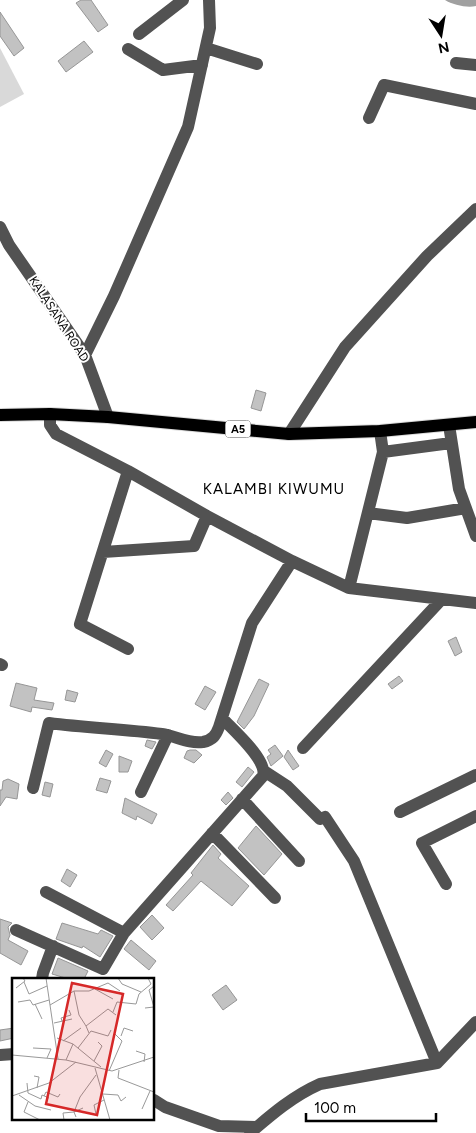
<svg xmlns="http://www.w3.org/2000/svg" width="476" height="1133" font-family="Figtree,sans-serif">
<rect width="100%" height="100%" fill="#fff"/>
<!-- green -->
<path fill="#d9d9d9" d="M0,48L24,94L0,107Z"/>
<!-- water -->
<path fill="#a0a0a0" d="M445,0H476V6C467,8 453,5 445,0Z"/>
<!-- building -->
<path fill="#c2c2c2" stroke="#969696" d="M81,0H91L108,25L98,32L76,3Z
M0,12L24,48L14,56L0,36Z
M84,41L93,52L66,72L58,61Z
M256,390L266,393L261,411L251,408Z
M456,637L462,652L455,656L448,641Z
M399,676L403,681L392,689L388,684Z
M259,679L269,684L254,716L244,729L237,722Z
M16,683L37,688L34,700L54,703L52,710L32,707L31,712L10,706Z
M205,686L216,692L205,710L195,704Z
M67,690L78,693L75,702L65,700Z
M147,740L156,742L152,749L145,746Z
M275,745L283,756L271,766L267,757L271,754L268,750Z
M106,750L113,754L106,767L99,763Z
M190,750H196L202,755L194,763L184,758L187,751Z
M288,750L299,766L293,770L284,757Z
M119,756L132,761L128,772H119Z
M248,767L254,772L242,787L236,782Z
M100,778L111,781L107,793L96,790Z
M8,779L19,784L17,799L6,797L0,806V790H2L3,781Z
M45,782L53,784L50,797L42,795Z
M228,792L233,798L226,805L221,800Z
M125,798L157,814L152,824L137,816L136,820L122,813Z
M256,826L282,854L264,875L238,848Z
M213,845L221,854L218,858L249,886L232,906L201,881L173,911L166,905L193,875L191,873Z
M67,869L77,875L70,887L61,881Z
M152,915L164,928L152,940L140,927Z
M0,919L12,923L8,927L10,935L8,940L28,951L21,965L0,953Z
M62,923L98,934L101,930L113,936L100,957L83,946L82,948L56,939Z
M131,940L156,961L149,970L124,949Z
M58,958L88,971L84,979H69L52,974Z
M226,985L237,1000L223,1010L212,995Z
M14,1028V1038L0,1041V1030Z"/>
<g fill="none" stroke-linecap="round" stroke-linejoin="round">
<!-- major casing -->
<g stroke="#dbdbdb" stroke-width="14">
<path id="major" d="M0,415L50,414L108,417L289,434L380,431L476,422"/>
</g>
<!-- minor -->
<path stroke="#525252" stroke-width="12" d="M139,34L183,0
M206,48L257,64
M128,49L163,70L202,65
M456,63L476,65
M369,118L384,85L476,104
M0,227L9,245L85,355L108,417
M85,355L114,296L188,127L210,28L209,0
M50,414V425L56,434L128,471L207,516L292,561L349,588L476,603
M449,425L459,489L476,536
M289,434L345,347L427,256L476,209
M383,452L451,443
M368,513L407,518L466,508
M103,552L194,546L207,516
M349,588L383,452L380,431
M128,649L80,624L128,471
M0,664L2,665
M303,748L442,599
M264,771L287,786L320,819L325,817L354,861L437,1063
M33,788L49,723C87,728 124,729 162,734C176,736 188,744 203,742C213,740 216,735 219,727L252,623L292,561
M141,792L168,735
M242,799L299,861
M400,812L476,775
M212,833L275,898
M446,884L422,843L476,816
M46,892L124,933
M16,930L103,969L124,933L263,776C268,760 233,730 222,718
M42,979L43,973L53,946
M0,1055L14,1054
M154,1100L165,1107L219,1126L257,1127
M250,1133C272,1114 293,1096 320,1084L437,1063L476,1022"/>
<!-- major -->
<use href="#major" stroke="#000" stroke-width="12"/>
</g>
<g text-anchor="middle" dominant-baseline="central" stroke-width="4" stroke-linejoin="round" paint-order="stroke">
<!-- shield labels -->
<rect fill="#fff" stroke="#4c4c4c" stroke-width="1" x="225.5" y="420.5" width="25" height="17" rx="4"/>
<g font-size="11" font-weight="bold" fill="#000">
<text x="238" y="429">A5</text>
</g>
<!-- street labels -->
<g font-size="12" fill="#000" stroke="#fff">
<text transform="translate(59 319) rotate(57)">KALASANA ROAD</text>
</g>
<!-- quarter labels -->
<g font-size="15" letter-spacing="1" fill="#000" stroke="#fff">
<text x="274" y="489">KALAMBI KIWUMU</text>
</g>
</g>
<!-- overview -->
<g transform="translate(12 978)">
<rect width="142" height="142" fill="#fff"/>
<path fill="none" stroke="#999" stroke-width="1" d="M34,0L46,81M106,0L110,6L129,14M12,4L17,16L35,8M4,10L13,3L11,0M83,11L101,21M62,13L67,37L74,48M6,24L18,22L21,27L37,22M23,26L30,41M38,27L62,13H77L96,5L108,13M133,30L142,29L137,12L142,8M101,34L105,24L124,26L127,16L139,6L136,0M50,43L49,40L59,37L57,32M42,45L60,41M77,55L74,48L96,31L104,37M109,58L112,50L121,53M45,60L61,66L89,89M51,63L69,50M21,70L39,71L35,80M66,70L79,53L96,58L99,52M124,73L133,76L132,84M0,77L54,82L100,93L142,79M54,82L61,66M82,83L90,68L86,64M83,90L98,142M107,92L106,100L142,114M97,93L110,63L103,56M22,98L27,99L25,110M15,105L16,115L29,121L30,117L37,120M91,116L106,117L109,123L114,119M7,117L23,128L39,132M0,118L37,105L64,84M32,118L34,114L46,119L48,116M16,124L12,134L28,142M130,131L138,113M84,136L82,127L92,122M64,139L62,134L71,130M52,142L51,135L62,134L68,119L84,97"/>
<path fill="#d62828" fill-opacity="0.15" stroke="#d62828" stroke-width="2.5" d="M60,5L111,16L85,137L34,126Z"/>
<rect width="142" height="142" fill="none" stroke="#000" stroke-width="2.5"/>
</g>
<!-- north arrow -->
<g transform="translate(441 35) rotate(168)" stroke="#ffffff" stroke-width="4" paint-order="stroke">
<path d="M0-4L9 19L0 12L-9 19Z" fill="#000000"/>
<text y="-8" font-size="14" font-weight="bold" text-anchor="middle" fill="#000000">N</text>
</g>
<!-- scale -->
<path d="M306 1113v8h130v-8" fill="none" stroke="#000000" stroke-width="2.5"/>
<text x="314" y="1113" font-size="15" fill="#000000" stroke="#ffffff" stroke-width="4" paint-order="stroke">100 m</text>
</svg>
